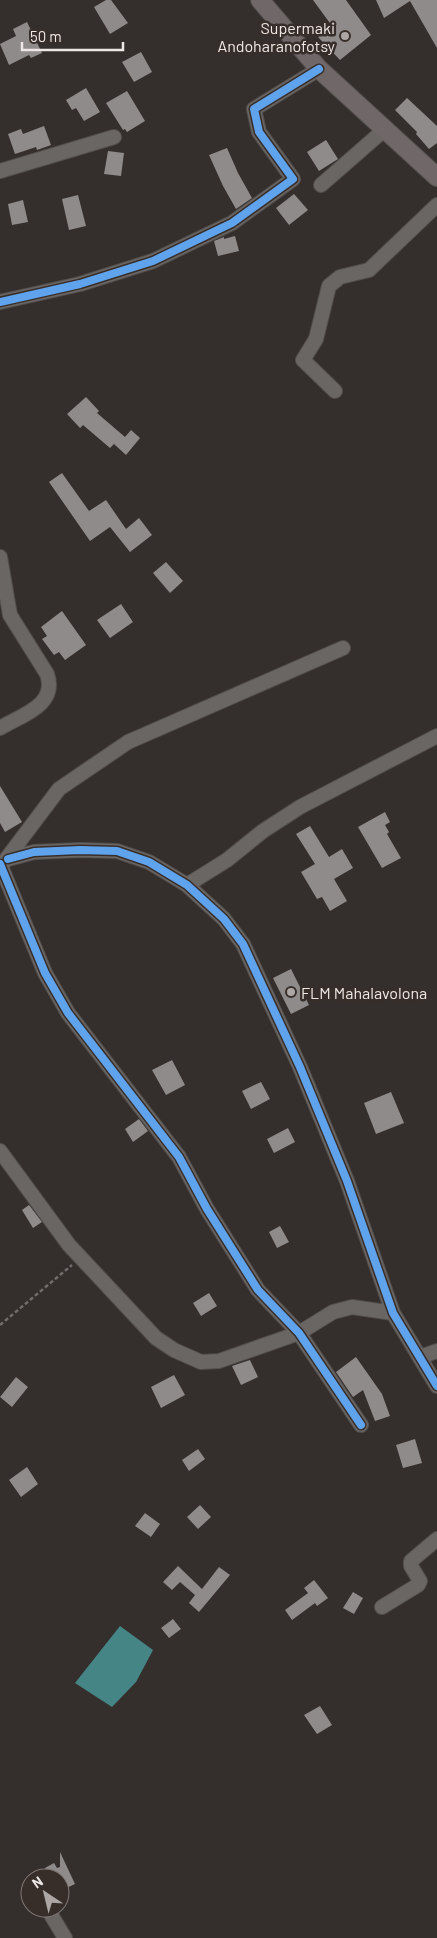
<svg xmlns="http://www.w3.org/2000/svg" width="437" height="1938" font-family="Barlow,sans-serif">
<rect width="100%" height="100%" fill="#342f2d"/>
<!-- water -->
<path fill="#468586" d="M120,1626L153,1650L136,1682L112,1707L75,1683Z"/>
<!-- building -->
<path fill="#8f8b8a" d="M106,0H111L128,23L110,34L94,7Z
M313,0H346L371,35L340,60L318,37L332,26Z
M376,0H437V48L410,1L384,18Z
M27,22L42,53L31,58L29,55L9,65L0,44L16,36L13,29Z
M141,52L152,72L134,82L122,62Z
M86,88L100,112L84,121L76,108L72,110L66,100Z
M127,91L145,121L127,132L125,129L123,130L106,103Z
M407,98L437,126V143L429,149L416,134L417,132L395,110Z
M44,126L51,145L37,150L36,147L15,154L8,134L21,129L23,134Z
M326,140L338,159L319,171L307,152Z
M227,148L238,173L252,198L236,209L223,186L209,155Z
M108,151L124,153L121,176L104,174Z
M294,194L308,210L289,225L276,208Z
M78,195L86,226L69,230L62,199Z
M23,200L28,222L12,225L8,204Z
M235,236L239,251L218,256L214,241L224,237V239Z
M86,397L99,411L97,413L125,437L131,430L140,438L126,455L114,444L110,448L83,425L80,428L67,414Z
M62,473L89,511L106,500L126,529L139,518L152,535L130,552L110,527L90,541L49,482Z
M166,562L183,581L170,593L153,573Z
M121,604L133,622L110,638L97,620Z
M62,611L86,645L65,660L59,652L54,655L42,639L47,636L41,627Z
M0,786L22,822L5,832L0,823Z
M385,812L390,822L385,825L389,832L387,834L401,858L382,868L358,827Z
M310,826L329,857L342,849L353,868L334,879L347,901L330,911L322,897L317,899L301,872L315,864L296,834Z
M291,969L309,1005L291,1014L273,978Z
M172,1060L185,1085L166,1095L152,1070Z
M261,1082L270,1099L251,1109L242,1091Z
M391,1092L404,1123L376,1134L364,1103Z
M139,1119L148,1131L133,1142L125,1129Z
M288,1128L295,1142L274,1153L267,1139Z
M29,1205L42,1222L33,1228L22,1210Z
M280,1226L289,1242L277,1248L269,1232Z
M209,1293L217,1306L201,1316L193,1303Z
M356,1357L382,1394L390,1416L375,1421L363,1390L353,1397L336,1372Z
M250,1360L258,1377L241,1385L232,1366Z
M174,1375L185,1395L161,1408L151,1387Z
M16,1377L28,1387L12,1407L0,1397Z
M415,1439L422,1463L403,1468L396,1445Z
M198,1449L205,1459L189,1471L182,1460Z
M27,1467L38,1484L21,1497L9,1480Z
M200,1505L211,1517L198,1529L187,1517Z
M145,1513L160,1524L151,1537L135,1526Z
M178,1566L202,1589L219,1567L230,1575L199,1612L189,1603L195,1595L180,1582L172,1590L163,1582Z
M314,1580L328,1598L317,1606L315,1603L292,1620L285,1610L308,1593L304,1588Z
M353,1592L363,1598L354,1614L343,1608Z
M173,1619L181,1629L169,1638L161,1628Z
M320,1706L332,1725L317,1734L304,1715Z
M60,1852L75,1884L60,1891V1878H37L47,1873L45,1868L54,1863L57,1868L60,1867Z"/>
<g fill="none" stroke-linecap="round" stroke-linejoin="round">
<!-- minor casing -->
<g stroke="#524e4b" stroke-width="16">
<path id="minor" d="M0,171L114,137
M321,185L384,130
M0,302L80,284L153,261L232,223L293,179L259,132L254,109L319,69
M335,391L303,360L316,339L329,286L340,277L369,270L437,205
M0,557L10,615L47,674C58,705 22,715 0,728
M8,859L34,852L80,850L117,851L149,862L187,885L224,919L243,944L300,1067L347,1181L393,1313L437,1386
M4,862L59,789L128,742L343,648
M0,864L45,973L68,1013L179,1157L207,1209L258,1290L299,1333L361,1425
M187,885L227,860L263,831L300,807L437,736
M0,1151L69,1245L156,1338L174,1350L201,1362L219,1361L299,1333L333,1312L352,1307L393,1313
M420,1357L437,1351
M382,1607L418,1585L420,1581L411,1566V1561L437,1539
M47,1908L65,1938"/>
</g>
<!-- major casing -->
<g stroke="#524e4b" stroke-width="20">
<path id="major" d="M260,0L319,69L437,177"/>
</g>
<!-- path -->
<path stroke="#706c6b" stroke-width="2.5" stroke-dasharray="4 2.5" stroke-linecap="butt" d="M0,1325L72,1265"/>
<!-- minor -->
<use href="#minor" stroke="#6a6664" stroke-width="14"/>
<!-- major -->
<use href="#major" stroke="#706768" stroke-width="18"/>
<!-- cycleway casing -->
<g stroke="#372e2a" stroke-width="11">
<path id="cycleway" d="M0,302L80,284L153,261L232,223L293,179L259,132L254,109L319,69
M8,859L34,852L80,850L117,851L149,862L187,885L224,919L243,944L300,1067L347,1181L393,1313L437,1386
M0,864L45,973L68,1013L179,1157L207,1209L258,1290L299,1333L361,1425"/>
</g>
<!-- cycleway -->
<use href="#cycleway" stroke="#60a3ed" stroke-width="8"/>
</g>
<!-- markers -->
<g fill="#aca7a5" stroke="#372e2a" stroke-width="2">
<circle cx="345" cy="36" r="5"/>
<circle cx="291" cy="992" r="5"/>
</g>
<g text-anchor="middle" dominant-baseline="central" stroke-width="5" stroke-linejoin="round" paint-order="stroke">
<!-- poi labels -->
<g font-size="16" fill="#ede8e5" stroke="#372e2a" text-anchor="end">
<text x="335" y="27">Supermaki<tspan x="335" dy="18">Andoharanofotsy</tspan></text>
<text x="301" y="992" text-anchor="start">FLM Mahalavolona</text>
</g>
</g>
<!-- north arrow -->
<g transform="translate(45 1893) rotate(325)"><circle r="24" fill="#372e2a" stroke="#807875"/>
<path d="M0-4L9 19L0 12L-9 19Z" fill="#aca7a5"/>
<text y="-8" font-size="14" font-weight="bold" text-anchor="middle" fill="#ede8e5">N</text>
</g>
<!-- scale -->
<path d="M22 42v8h101v-8" fill="none" stroke="#ede8e5" stroke-width="2.5"/>
<text x="30" y="42" font-size="15" fill="#ede8e5" stroke="#372e2a" stroke-width="4" paint-order="stroke">50 m</text>
</svg>
